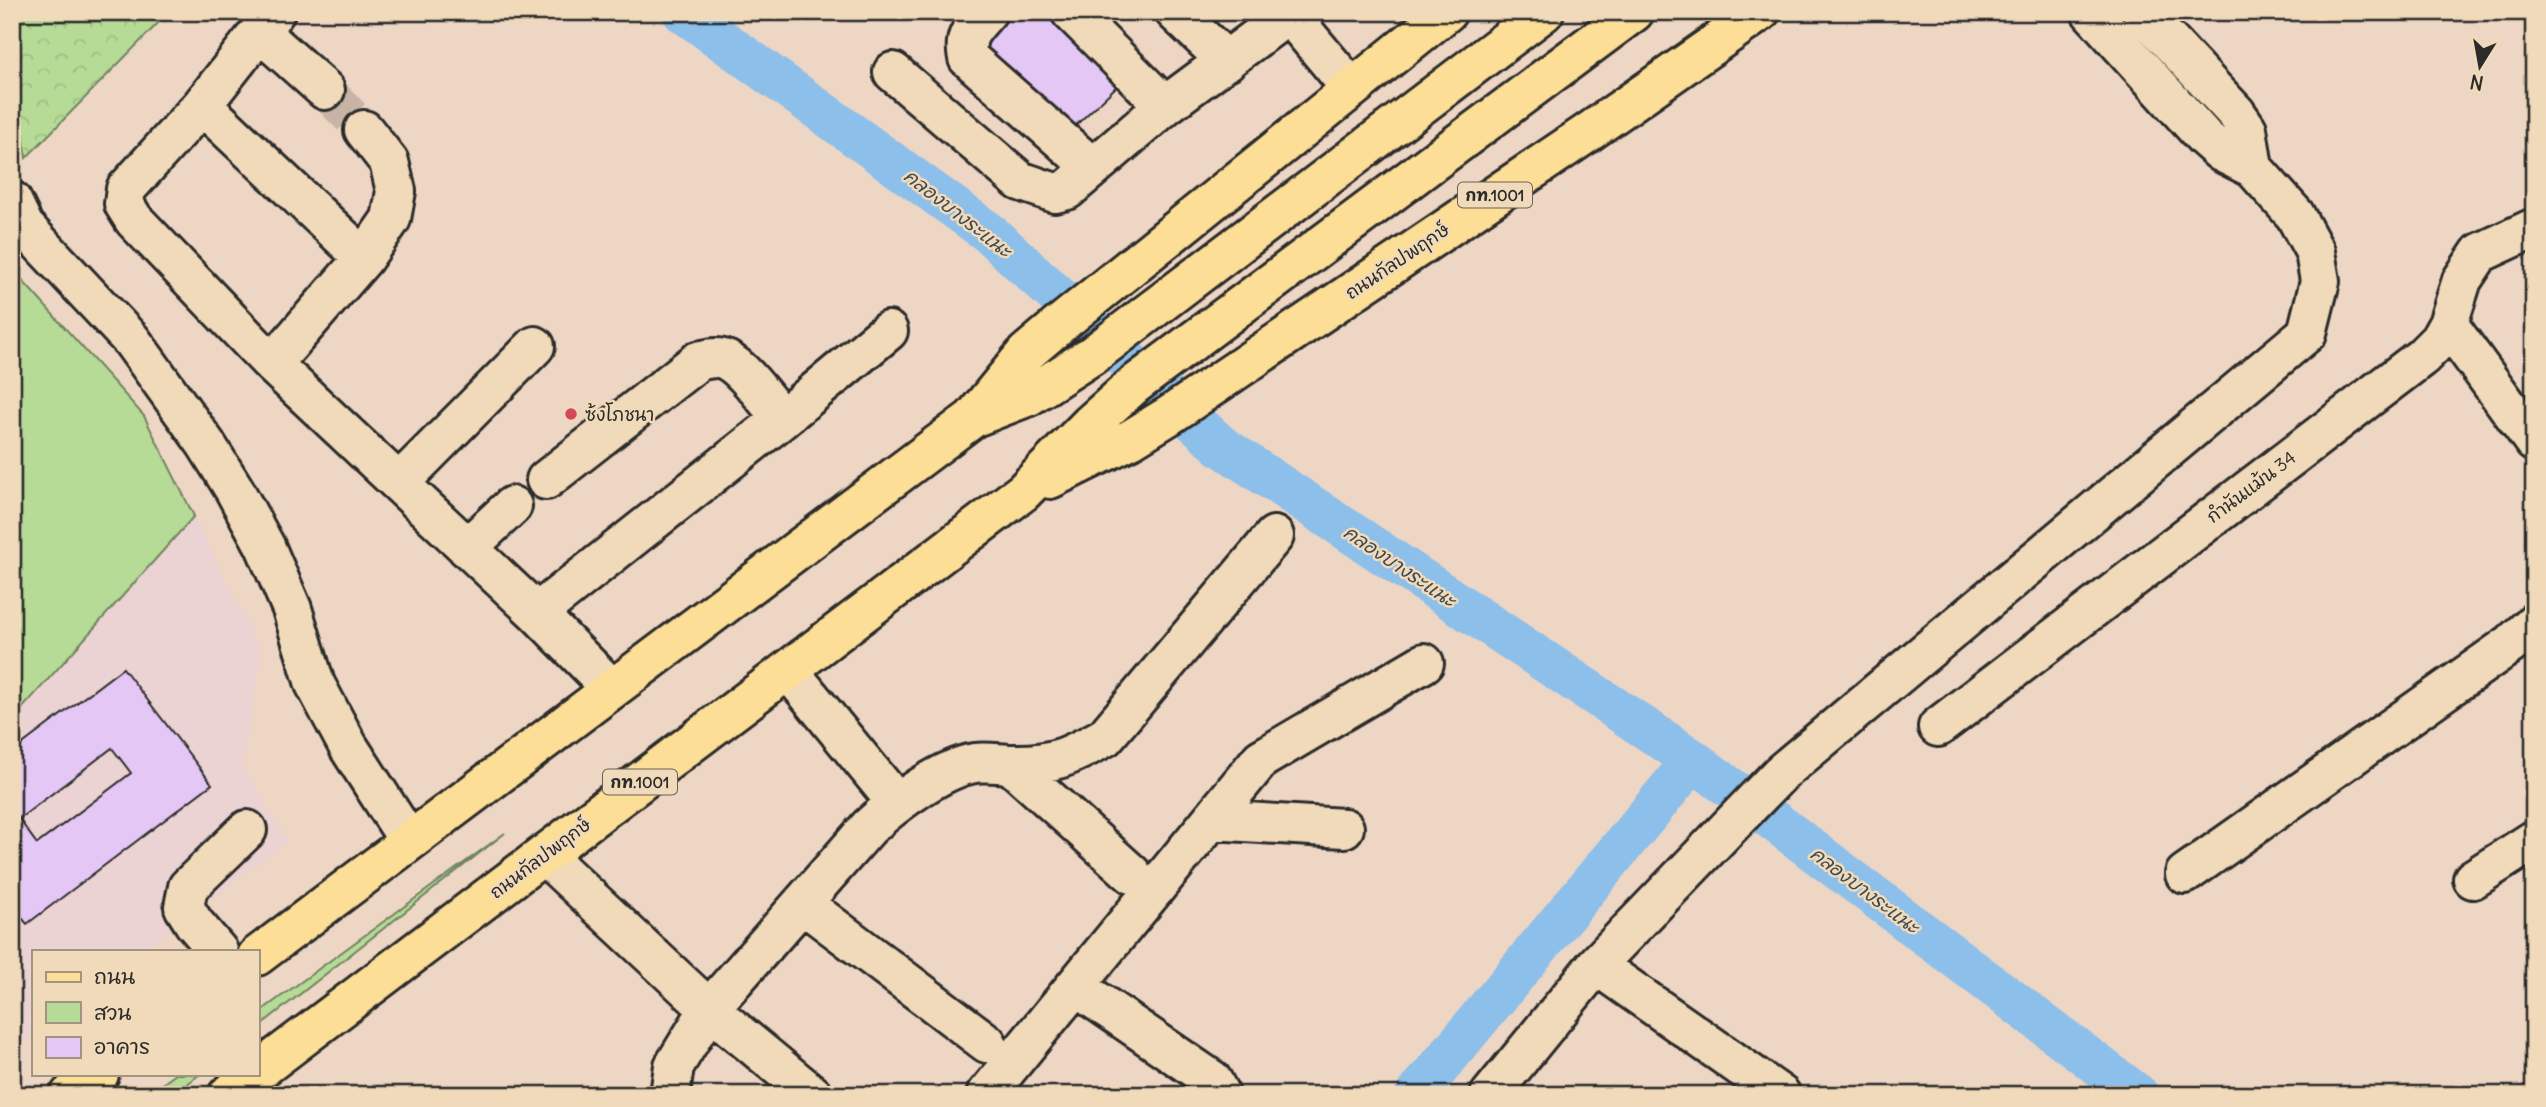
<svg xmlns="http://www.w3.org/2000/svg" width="2546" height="1107" font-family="Delius,'Playpen Sans Thai',sans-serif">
<defs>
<pattern id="forest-crowns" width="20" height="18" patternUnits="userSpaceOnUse" patternTransform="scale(1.75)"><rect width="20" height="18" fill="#b6db96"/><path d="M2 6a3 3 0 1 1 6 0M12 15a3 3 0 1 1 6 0" fill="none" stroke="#9dbc81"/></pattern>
</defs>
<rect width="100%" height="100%" fill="#eed6c5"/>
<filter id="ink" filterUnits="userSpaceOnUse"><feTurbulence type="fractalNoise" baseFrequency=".0143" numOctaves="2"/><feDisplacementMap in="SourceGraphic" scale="14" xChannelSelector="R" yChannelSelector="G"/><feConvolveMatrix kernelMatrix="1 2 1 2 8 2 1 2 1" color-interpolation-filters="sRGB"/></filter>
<g filter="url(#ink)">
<!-- built -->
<path fill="#ebd2d3" d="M194,516L262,654L241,764L288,841L142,951H33V1034L12,1050V720Z"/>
<!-- green -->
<path fill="#b6db96" stroke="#708360" stroke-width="2" d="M12,269L144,416L194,516L12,720Z
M505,833L257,1028V1014Z
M176,1074H200L173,1095H147Z"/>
<!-- forest -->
<path fill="url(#forest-crowns)" stroke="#708360" stroke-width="2" d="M12,12H169L26,158L12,36Z"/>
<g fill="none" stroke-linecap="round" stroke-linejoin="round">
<!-- canal -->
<path stroke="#8cbfe9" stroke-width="42" d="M683,12L988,232L1221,446L1693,760L2138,1095
M1416,1095L1693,760"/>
</g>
<!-- building -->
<path fill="#e4c7f5" stroke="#2b2b2b" stroke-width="2" fill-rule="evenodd" d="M1012,12H1045L1119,84L1070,131L977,49Z
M123,668L212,784L27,924L12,906V752ZM112,748L131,773L37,844L19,819Z"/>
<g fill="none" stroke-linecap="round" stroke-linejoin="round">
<!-- minor-tunnel -->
<path stroke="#c7b4a6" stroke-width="38" stroke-dasharray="38 19" stroke-linecap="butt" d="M325,90L364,130"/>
<!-- minor casing -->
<g stroke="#2b2b2b" stroke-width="44">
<path id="minor" d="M275,12L202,105L126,189L124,204L134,220L272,364L537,613L611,688
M987,12C972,29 963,36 968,58L1093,168
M1071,12L1165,106
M1175,12L1227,61
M2142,12L2236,113L2247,129L2253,168
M260,32L325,90
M893,72L1020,181L1055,193L1067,190L1165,106L1289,14L1351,88
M202,105L364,258
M12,201L24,226L132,341L206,444L234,489L265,546L292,609L315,684L348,746L409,841
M2448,324L2534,442
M272,364L364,258L391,219L396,191L389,162L364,130
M546,480L698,361C707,359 717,356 726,360C745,369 768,403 782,419
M399,483L535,346
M467,548L512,506
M537,613L782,419L888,331
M789,671L896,802
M1938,727L2422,357L2439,340L2448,324L2462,280L2480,253L2534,228
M1010,764L1132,874
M1212,820L1344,828
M544,855L709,1009L813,1095
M2185,874L2511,644L2534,623
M2473,879L2534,840
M803,904L987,1043
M218,951L194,923L184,907L188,887L247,830
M1596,965L1781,1095
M1075,986L1212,1080L1220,1095
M670,1095L674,1066L709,1009L869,827C894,804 942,768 975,763C987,761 1001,764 1013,764C1054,765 1070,756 1105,737L1274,536
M986,1095L1261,759L1424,663
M1490,1095L1596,965L1781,773L2307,333L2320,281L2315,252L2295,215L2253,168L2221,152L2204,137L2091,12"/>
</g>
<!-- major casing -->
<g stroke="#2b2b2b" stroke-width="44">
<path id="major" d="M975,417L1029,396L1094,354L1544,12
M1050,479L1131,439L1170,415L1586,134L1760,12
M257,956L973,418L1026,353L1059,325L1447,12
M257,1072L1023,492L1090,424L1134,385L1634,12
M70,1095L99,1074
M228,1095L256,1074"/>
</g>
<!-- minor -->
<use href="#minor" stroke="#f0dab9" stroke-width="38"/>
<!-- major -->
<use href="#major" stroke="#fcde96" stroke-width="38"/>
</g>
</g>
<!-- markers -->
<circle fill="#d1495b" stroke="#f0dab9" stroke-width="2.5" cx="571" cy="414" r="7"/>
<g text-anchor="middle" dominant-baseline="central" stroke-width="5" stroke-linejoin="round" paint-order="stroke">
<!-- shield labels -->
<g fill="#f0dab9" stroke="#666056" stroke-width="2">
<rect x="1458" y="182.5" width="74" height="25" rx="5"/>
<rect x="603" y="769.5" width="74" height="25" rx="5"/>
</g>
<g font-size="16" font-weight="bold" fill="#2b2b2b">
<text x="1495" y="195">กท.1001</text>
<text x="640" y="782">กท.1001</text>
</g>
<!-- street labels -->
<g font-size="18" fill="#2b2b2b" stroke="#f0dab9">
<text transform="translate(1397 261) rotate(-34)">ถนนกัลปพฤกษ์</text>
<text transform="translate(2251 487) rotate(-37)">กำนันแม้น 34</text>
<text transform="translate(540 858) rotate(-37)">ถนนกัลปพฤกษ์</text>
</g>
<!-- poi labels -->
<g font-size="18" fill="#2b2b2b" stroke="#f0dab9" text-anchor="start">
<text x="585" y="414">ซ้งโภชนา</text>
</g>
<!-- water labels -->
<g font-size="19" font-style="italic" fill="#3e4951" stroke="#f0dab9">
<text transform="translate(958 213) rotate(38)">คลองบางระแนะ</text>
<text transform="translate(1400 566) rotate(34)">คลองบางระแนะ</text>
<text transform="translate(1865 890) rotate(37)">คลองบางระแนะ</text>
</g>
</g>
<!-- margin -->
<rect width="2546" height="1107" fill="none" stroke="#f0dab9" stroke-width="42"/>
<rect x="21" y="21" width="2504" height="1065" fill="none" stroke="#2b2b2b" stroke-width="2.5" filter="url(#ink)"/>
<!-- legend -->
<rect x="32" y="950" width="228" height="126" fill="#f0dab9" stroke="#a19480" stroke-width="2"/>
<rect x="46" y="972" width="35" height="10" fill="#fcde96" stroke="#a19480" stroke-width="2"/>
<text x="94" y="984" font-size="21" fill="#2b2b2b">ถนน</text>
<rect x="46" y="1002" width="35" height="21" fill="#b6db96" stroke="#a19480" stroke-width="2"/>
<text x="94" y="1020" font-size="21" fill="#2b2b2b">สวน</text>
<rect x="46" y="1037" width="35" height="21" fill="#e4c7f5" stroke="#a19480" stroke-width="2"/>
<text x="94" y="1054" font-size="21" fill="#2b2b2b">อาคาร</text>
<!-- north arrow -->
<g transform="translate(2480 66) rotate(191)" stroke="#f0dab9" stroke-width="5" paint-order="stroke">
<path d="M0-5L12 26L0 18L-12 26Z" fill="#2b2b2b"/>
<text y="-10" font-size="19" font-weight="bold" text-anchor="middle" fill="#2b2b2b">N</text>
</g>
</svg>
